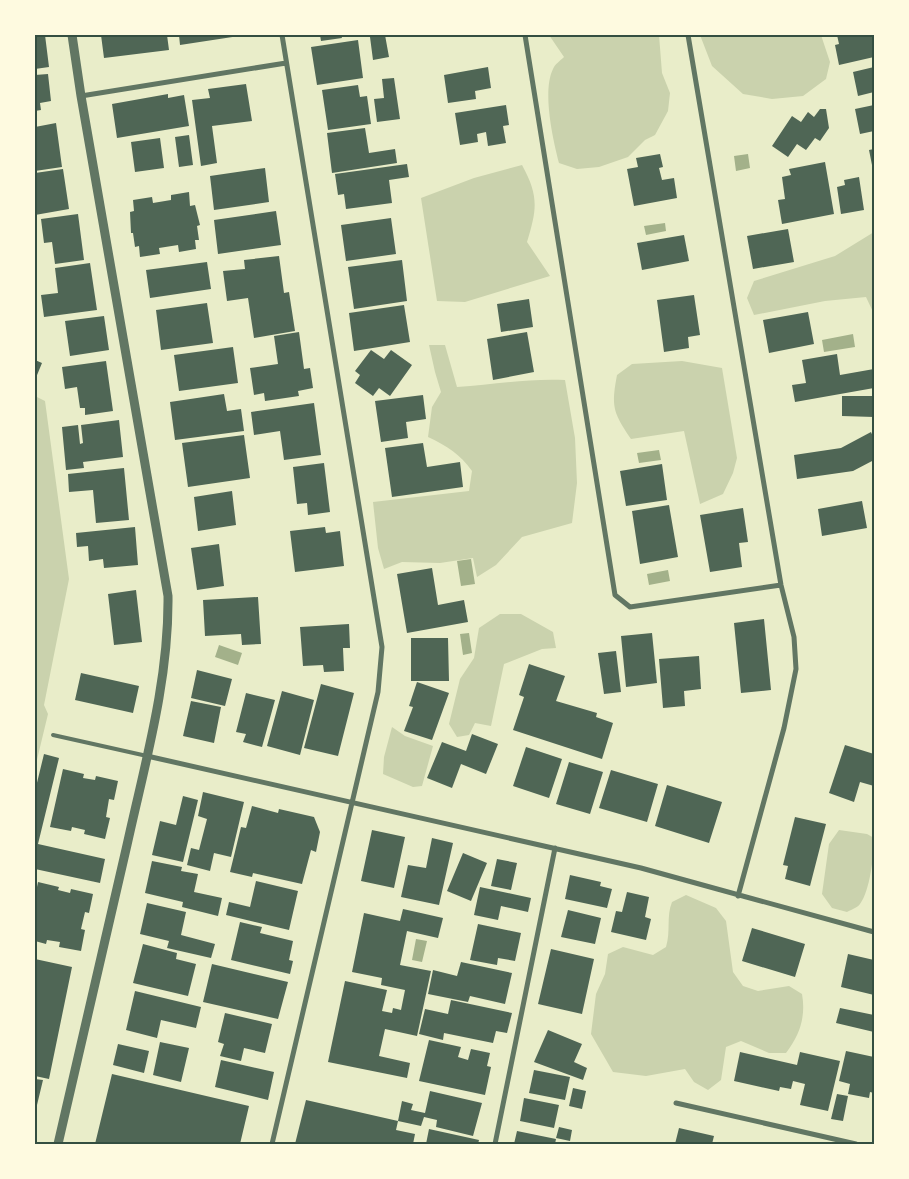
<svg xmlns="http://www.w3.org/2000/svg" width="909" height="1179" font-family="'Noto Serif',serif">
<rect width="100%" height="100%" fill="#e9edc9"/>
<!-- green -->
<path fill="#cad2ad" d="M549,35H659L662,73L670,93L668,111L655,135L645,140L628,157L599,167L577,169L559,163C553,140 542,91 553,69C555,64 560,61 564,57Z
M700,35H821L830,62L826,79L803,96L772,99L743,94L712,66Z
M522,165C539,196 537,209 527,242L550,276L465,302L437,301L421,198L474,178Z
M874,232V314L866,297L825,301L754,315L747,298L754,281L835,256Z
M429,345H445L457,387C493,385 529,378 565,380L575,438L577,483L572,523L522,537L496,565L477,577L473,558L440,563L402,562L384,569L378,548L373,502L469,491L472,471C460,454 447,446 428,437L432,407L441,392L435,372Z
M682,361L722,368L737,458L733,473L723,494L700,504L684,431L631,439C613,412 611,407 617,375L632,364Z
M35,396L45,401L69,579L44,705L48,714L35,768Z
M500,614H521L553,632L556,648L542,649L504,664L491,726L475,723L469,735L457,737L449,724L460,679L474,658L479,628Z
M392,727L405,736L433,746L422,786L413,787L383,774L384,757Z
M839,830L867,834L874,838C874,855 870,891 860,904C857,908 850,910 847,912L832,908L822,894L829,844Z
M686,895L716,908L726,921L733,972L743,986L758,991L789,986L802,994C806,1016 800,1035 786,1053H769L741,1041L726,1047L721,1080L708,1090L694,1082L685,1069L646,1076L613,1072L591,1034L596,994L605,974L608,954L623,947L653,955L666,947C671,931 666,917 672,902Z"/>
<!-- water -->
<path fill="#a3b18a" d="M748,154L750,168L736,171L734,156Z
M665,223L666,231L646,235L644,226Z
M853,334L855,347L824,352L822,340Z
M659,450L661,460L639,463L637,453Z
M471,559L475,584L461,586L457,561Z
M668,570L670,581L649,585L647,574Z
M469,633L472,653L463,655L460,634Z
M219,645L242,653L238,665L215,657Z
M416,939L427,941L422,962L412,960Z"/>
<!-- building -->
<path fill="#4f6655" d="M35,35H45L49,67L35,69Z
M101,35H167L169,50L104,58Z
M179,35H239V36L180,45Z
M320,35H341L342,38L321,41Z
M385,35L389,57L373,60L370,37Z
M837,35H874V57L839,65L835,45L839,44Z
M358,40L363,78L317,85L311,47Z
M488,67L491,88L475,91L476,99L448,103L444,75Z
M874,67V92L858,96L853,72Z
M48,74L51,101L40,103L41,110L35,111V75Z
M394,78L400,119L377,122L374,99L384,98L382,79Z
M246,84L252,121L212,126L217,163L201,166L192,100L210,98L208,89Z
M358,85L360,97L367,96L371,124L328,130L322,90Z
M168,94V98L184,95L189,126L117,138L112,104Z
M506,105L509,125L503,126L506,143L488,146L486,132L477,134L478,142L460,145L455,113Z
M874,105V131L860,134L855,109Z
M820,109H826L829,128L820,141L815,138L806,150L797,144L788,157L772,146L792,116L801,122L808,112L814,117Z
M56,123L62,167L35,171V127Z
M365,128L369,153L395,149L397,163L332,173L327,133Z
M189,135L193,165L179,167L175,137Z
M160,138L164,168L135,172L131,142Z
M874,149V170H873L869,150Z
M660,154L663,167L659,168L662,180L674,178L677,198L634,206L627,169L638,167L636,158Z
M825,162L834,214L782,224L778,200L785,199L782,177L791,175L789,169Z
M407,164L409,177L389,180L392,203L346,209L344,194L338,195L335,174Z
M265,168L269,202L214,210L210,176Z
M63,169L69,209L35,215V173Z
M859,177L864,210L841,214L837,187L845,185L844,180Z
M189,192L190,206L195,205L200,225L197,226L199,240H195L196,249L179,252L178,245L159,248L160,254L140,257L139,246L135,247L133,233H131L130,212L134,211L133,200L152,197L153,203L171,200V195Z
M276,211L281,245L218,254L214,220Z
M78,214L84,260L55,264L52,242L44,243L41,219Z
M391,218L396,254L346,261L341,225Z
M788,229L794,262L753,269L747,236Z
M684,235L689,261L642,270L637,243Z
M279,256L284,293L289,292L295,331L254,338L248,298L227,301L223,271L245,269L244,260Z
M402,260L407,301L354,309L348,267Z
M207,262L211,289L150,298L146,270Z
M90,263L97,310L44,317L41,295L58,293L55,268Z
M694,295L700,335L688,337L689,348L664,352L657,300Z
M529,299L533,327L501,332L497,304Z
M207,303L213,343L161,350L156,310Z
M404,305L410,342L354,351L349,313Z
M808,312L814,344L769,353L763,320Z
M104,316L109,350L70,356L65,321Z
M299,332L304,369L310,368L313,388L298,391L299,396L265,401L264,393L254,395L250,368L278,364L274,336Z
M527,332L534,372L493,380L487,339Z
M233,347L238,383L179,391L174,355Z
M371,350L384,359L391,350L412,365L390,396L379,388L373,396L355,383L360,375L355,371Z
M837,354L840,375L874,369V388L795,402L792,385L806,383L802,360Z
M35,360L42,363L35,380Z
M106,361L113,411L85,415V408H80L77,387L65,389L62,367Z
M224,394L227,411L241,409L244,431L175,440L170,402Z
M423,395L426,419L406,422L408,438L381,442L375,401Z
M842,396H874V417L842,416Z
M314,403L321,455L284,460L280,431L254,435L251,412Z
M119,420L123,457L83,462L84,468L66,470L62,427L78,425L80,444L83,443L81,425Z
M871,432L874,439V460L853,471L797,479L794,455L841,448Z
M244,435L250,478L188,487L182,443Z
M423,443L427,467L460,462L463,487L392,497L385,448Z
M324,463L330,512L308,515L307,503L297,504L293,467Z
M662,464L667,500L626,506L620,471Z
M124,468L129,520L96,523L93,490L69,492L68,474Z
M232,491L236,525L198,531L194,497Z
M862,501L867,528L822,536L818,509Z
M669,505L678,557L640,564L632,511Z
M743,508L748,542L739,543L742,567L710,572L700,515Z
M135,527L138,565L104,568L103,559L89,561L88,546L77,547L76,533Z
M325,527L326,533L340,531L344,566L295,572L290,531Z
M219,544L224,586L197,590L191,548Z
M432,568L438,605L464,600L468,622L407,633L397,574Z
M136,590L142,642L114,645L108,594Z
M258,597L261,644L242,645L241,634L205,636L203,600Z
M764,619L771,690L741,693L734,623Z
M349,624L350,648H343L344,671L324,672L323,665L303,666L300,627Z
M652,633L657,683L626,687L621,636Z
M411,638H448L449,681H411Z
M616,651L621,692L604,694L598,653Z
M699,656L701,689L684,691L685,706L663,708L659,659Z
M529,664L565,676L556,701L597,713L596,717L613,723L602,759L513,730L524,697L519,695Z
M197,670L232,679L225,706L191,698Z
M81,673L139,686L133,713L75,700Z
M417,682L449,693L432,740L404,731L413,707L409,706Z
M321,684L354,693L338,756L304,748Z
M282,691L314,700L300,755L267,746Z
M246,693L275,700L262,747L243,742L246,734L236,732Z
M191,701L221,707L214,743L183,736Z
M472,734L498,744L486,774L461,764L452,788L427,778L442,742L466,751Z
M845,745L874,754V786L860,782L854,802L829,793Z
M526,747L562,759L549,798L513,786Z
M44,754L59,758L38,844L105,859L100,883L35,869V791Z
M569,762L603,772L590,814L556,804Z
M63,769L84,774L83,778L95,780L96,776L118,781L114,800L109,799L106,817L110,818L105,839L84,834L85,830L72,827L71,831L50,827Z
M611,770L658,784L647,822L599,808Z
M667,785L722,802L709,843L655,826Z
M203,792L244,802L231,857L214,853L210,871L187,865L191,848L199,850L207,819L198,816Z
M183,796L198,800L183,862L152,855L160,821L176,825Z
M252,806L278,813L279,809L314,817L320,832L316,852L311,850L302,884L253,873L252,877L230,872L241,827L246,828Z
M795,817L826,824L810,886L785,879L788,866L783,865Z
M372,830L405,837L394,888L361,881Z
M432,838L453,843L439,905L401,897L408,865L426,868Z
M463,853L487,863L471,901L447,891Z
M497,859L517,863L511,890L491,886Z
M152,861L182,867L181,871L198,874L194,892L222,898L218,916L182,907L183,902L145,893Z
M570,875L601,882L600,886L612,889L607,908L565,899Z
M256,881L298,891L289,930L226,915L229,902L250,907Z
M38,882L59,887L58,890L70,893L71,889L93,894L89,913L85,912L81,929L85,930L81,951L59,947L60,942L47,940L46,944L35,941V897Z
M480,887L531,898L528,912L501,906L498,920L474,915Z
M627,892L649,897L645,917L651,919L646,940L611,932L616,911L622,912Z
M147,903L186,912L181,935L215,944L211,958L167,948L169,941L140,934Z
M403,909L443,918L438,938L407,931L400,965L431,971L417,1036L385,1029L379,1056L410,1063L407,1078L328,1062L345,981L387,990L382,1011L392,1013L393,1008L401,1010L405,990L381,985L382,978L352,972L364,913L400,921Z
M568,910L601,918L595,944L561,937Z
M240,922L262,927L260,933L293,941L289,960L293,961L290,974L231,960Z
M478,924L521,933L515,961L498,958L497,965L470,960Z
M752,928L805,944L795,977L742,961Z
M143,944L177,953L176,959L196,964L188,996L133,983Z
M551,949L594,959L582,1014L538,1004Z
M848,954L874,960V995L841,987Z
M35,959L72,967L49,1079L35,1076Z
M461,962L512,973L505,1004L470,996L468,1002L428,994L433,970L457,976Z
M212,964L288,982L278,1019L203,1002Z
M135,991L201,1007L196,1028L161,1020L157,1038L126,1030Z
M451,1000L512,1013L507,1033L496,1031L493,1043L444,1033L443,1040L419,1034L425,1009L448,1014Z
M840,1008L874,1015V1032L836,1023Z
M225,1013L272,1024L265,1053L244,1048L241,1061L220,1056L224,1044L218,1042Z
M548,1030L582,1044L574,1062L587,1068L583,1080L534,1062Z
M429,1040L461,1047L458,1057L468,1060L471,1049L490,1053L487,1066L491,1067L485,1095L419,1081Z
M160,1042L189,1048L181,1082L153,1075Z
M118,1044L149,1051L144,1073L113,1065Z
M846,1051L874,1057V1093L870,1092L869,1098L848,1094L850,1084L839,1081Z
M740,1052L797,1065L800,1052L840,1061L828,1111L800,1105L805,1084L793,1081L791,1089L780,1087L779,1091L734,1081Z
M221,1060L274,1072L268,1100L215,1087Z
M534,1070L570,1077L565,1100L529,1093Z
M112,1074L249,1106L240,1144H95Z
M35,1079L43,1080L37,1105L35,1104Z
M573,1088L586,1091L582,1109L569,1106Z
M430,1091L482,1103L473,1136L436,1127L437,1120L424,1117L421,1126L398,1121L402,1101L413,1104L411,1110L425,1113Z
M837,1094L848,1096L843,1121L831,1119Z
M524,1098L559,1105L554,1128L520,1121Z
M306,1100L398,1121L396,1130L415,1134L413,1144H295Z
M559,1127L572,1130L570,1141L556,1138Z
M679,1128L714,1136L712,1144H675Z
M429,1129L479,1140L478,1144H426Z
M517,1131L556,1139L555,1144H514Z"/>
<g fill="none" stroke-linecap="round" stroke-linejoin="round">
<!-- service -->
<path stroke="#617663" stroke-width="4" d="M53,735L147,756"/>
<!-- minor -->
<path stroke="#617663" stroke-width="5" d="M525,35L615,595L630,607L781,585
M688,35L781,585L794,637L796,669L784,728L738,896
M81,96L286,63
M147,756L641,868L874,932
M676,1103L856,1144
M272,1144L378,692L382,647L282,35
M495,1144L555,848"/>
<!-- tertiary -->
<path stroke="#617663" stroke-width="9" d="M58,1144C81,1044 104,945 127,845C145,763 169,681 168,596L81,96L72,35"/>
</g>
<!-- border -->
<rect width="909" height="1179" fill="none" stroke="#fefae0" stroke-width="72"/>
<rect x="36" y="36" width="837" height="1107" fill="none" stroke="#344e41" stroke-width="2"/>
</svg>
